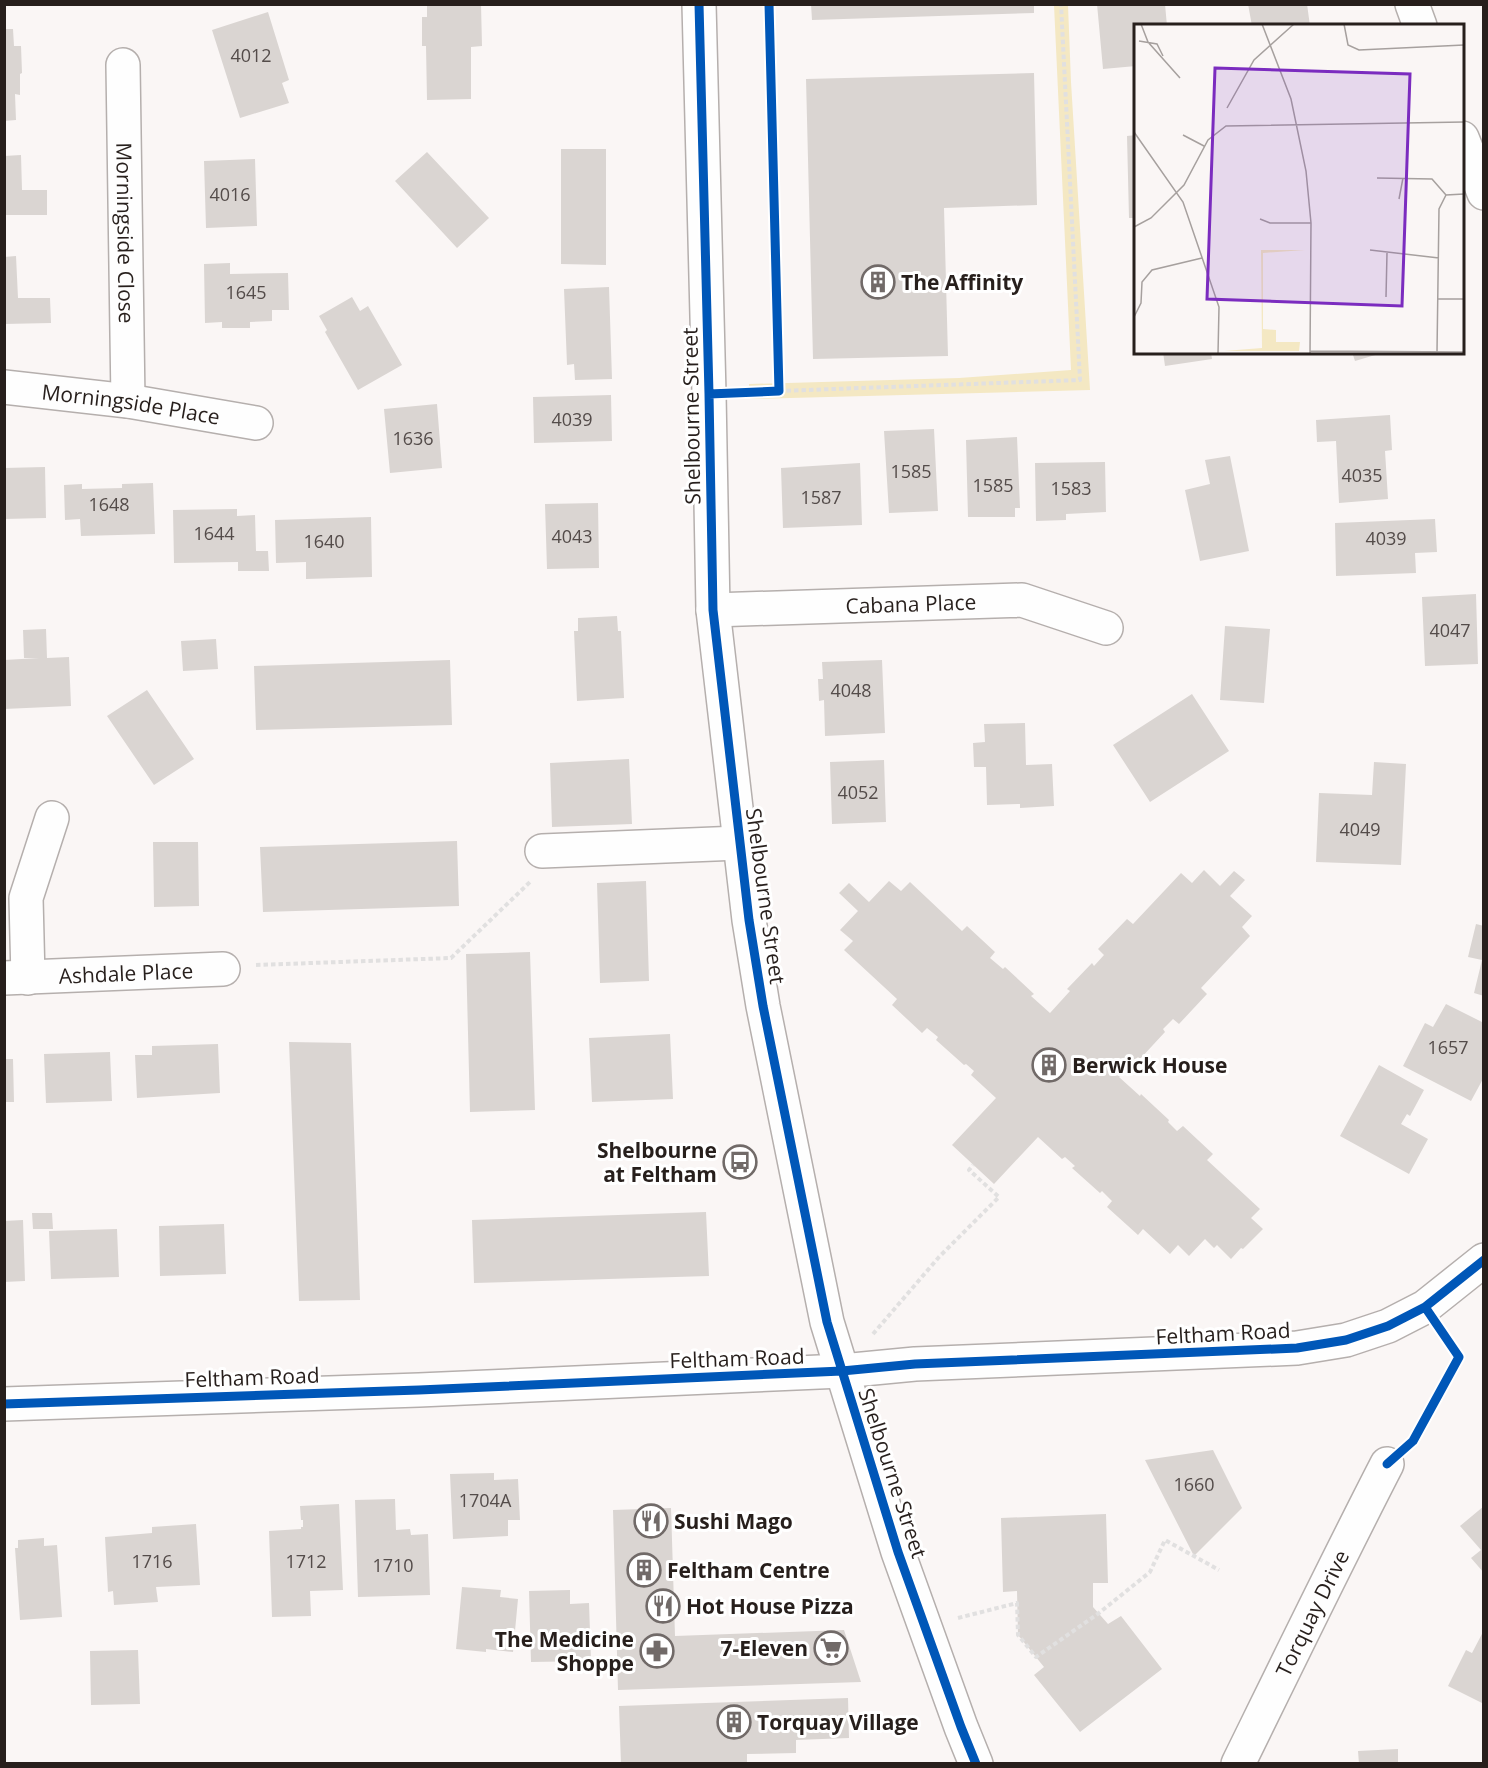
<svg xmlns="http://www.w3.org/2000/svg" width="1488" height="1768" font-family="'Open Sans',sans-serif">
<rect width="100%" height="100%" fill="#faf6f5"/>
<!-- green -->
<path fill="#f4e8c3" d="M1054,5H1068L1071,82L1090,390L750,399L749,384L959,378L1071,370Z"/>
<!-- building -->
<path fill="#dad5d2" d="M427,4H481L482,46L471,47V99L427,100L426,46H422V17H427Z
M811,4H1034V13L812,20Z
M1097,4H1165L1167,26H1136V66L1103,69Z
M1248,4H1307L1310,26H1252Z
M268,12L289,80L282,83L289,103L240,118L212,30Z
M4,29H13L14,46H21L22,73L20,74V95L15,94L16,120L4,121Z
M1034,73L1037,205L944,208L948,356L813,359L806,79Z
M1136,135V218H1129L1127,136Z
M561,149H606V265L561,264Z
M427,152L489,218L457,248L395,181Z
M21,155L22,190H47V215H4V156Z
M255,159L257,226L206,228L204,161Z
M16,256L18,298H50L51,323L4,324V257Z
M230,263V274L288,273L289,310H272V321L250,322V328H222V322L205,323L204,264Z
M609,287L612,379L575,380L574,364L567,365L564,289Z
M352,297L360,311L368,306L402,365L358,390L325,332L327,330L319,316Z
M1163,352H1211L1212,359L1165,366Z
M1352,352H1382V353L1355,361Z
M611,395L612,441L534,443L533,397Z
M437,404L442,468L390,473L384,409Z
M1390,415L1392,450L1385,451L1388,499L1339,503L1336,441L1317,442L1316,420Z
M934,429L938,511L889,513L884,431Z
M1017,437L1020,508H1015V517H968L966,440Z
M1230,456L1249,551L1200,561L1185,490L1210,484L1205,460Z
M1105,462L1106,512L1066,514V520L1036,521L1035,463Z
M860,463L862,525L783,528L781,468Z
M45,467L46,518L4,519V468Z
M153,483L155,534L81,536L80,519L65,520L64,485L82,484V489L122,488V484Z
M598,503L599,568L547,569L545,504Z
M237,509V516L255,515L256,551H268L269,571H238V562L174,563L173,510Z
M371,517L372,577L306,579V562L276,563L275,520Z
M1435,519L1437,552L1415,553L1416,573L1336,576L1335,523Z
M1476,594L1478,664L1425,666L1422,597Z
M617,616L618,631H621L624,698L577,701L574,631H578V618Z
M1225,626L1270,629L1264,703L1220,700Z
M46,629L47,658L69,657L71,706L4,709V660L39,658H24L23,630Z
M216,639L218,669L183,671L181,641Z
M450,660L452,725L256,730L254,666Z
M882,660L885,733L825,736L824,700L819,701L818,679H823L822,662Z
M147,690L194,759L154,785L107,716Z
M1192,694L1229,751L1150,802L1113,745Z
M1025,723L1026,765L1052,764L1054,806L1020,808V804L987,805L986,767H974L973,743L985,742L984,724Z
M629,759L632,824L552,827L550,763Z
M884,760L886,822L832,824L830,762Z
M1374,762L1406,764L1401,865L1316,862L1319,793L1372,795Z
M457,841L459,906L263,912L260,847Z
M153,842H198L199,906L154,907Z
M1204,870L1220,886L1234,871L1245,880L1230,896L1252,916L1242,927L1250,936L1201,988L1207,994L1179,1024L1173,1019L1163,1029L1165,1032L1140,1059L1138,1057L1119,1077L1140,1096L1141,1094L1169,1120L1168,1122L1177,1131L1183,1126L1213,1154L1207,1160L1260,1209L1251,1218L1263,1229L1243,1249L1241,1248L1231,1259L1217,1245L1214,1248L1205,1239L1189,1256L1178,1245L1170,1254L1143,1229L1138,1235L1107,1207L1112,1201L1102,1191L1100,1193L1072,1168L1075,1166L1065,1157L1062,1159L1038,1137L994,1184L952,1145L996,1098L971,1075L974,1071L966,1064L964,1065L936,1040L938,1037L927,1028L922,1033L892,1005L897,999L844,950L853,941L840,930L858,911L839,893L849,883L869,902L889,881L901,891L910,882L962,931L967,926L995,952L990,958L1003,969L1005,967L1034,994L1031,996L1050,1013L1070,991L1067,989L1092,963L1094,966L1104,955L1098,949L1127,919L1133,924L1181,873L1192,883Z
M646,881L649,981L600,983L597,883Z
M1476,924L1484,926V996L1474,993L1482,960L1468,957Z
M530,952L535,1110L470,1112L466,954Z
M1446,1004L1484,1023V1077L1471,1101L1403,1066L1425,1023L1433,1027Z
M670,1034L673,1099L592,1102L589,1038Z
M289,1042L351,1043L360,1300L299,1301Z
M218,1044L220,1093L137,1098L135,1055H152V1046Z
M110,1052L112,1101L46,1103L44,1054Z
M4,1059H13L14,1102H4Z
M1379,1065L1424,1090L1410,1116L1407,1114L1401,1124L1428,1139L1409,1174L1340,1136Z
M706,1212L709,1276L474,1283L472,1220Z
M32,1213H52L53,1229H33Z
M23,1220L25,1281L4,1282V1221Z
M224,1224L226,1274L160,1276L159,1226Z
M117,1229L119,1277L51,1279L49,1231Z
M1213,1450L1242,1508L1194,1556L1145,1460Z
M494,1473V1480L518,1479L520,1520H508V1536L453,1539L450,1474Z
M395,1499L396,1530L410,1529L411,1535L428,1534L430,1595L358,1597L355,1500Z
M339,1504L343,1590L310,1591L311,1616L272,1617L269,1531L301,1529V1527H303V1520H301L300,1506Z
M1484,1506V1573L1471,1558L1481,1550L1460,1526Z
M671,1508L675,1636L844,1630L861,1682L618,1690L613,1510Z
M1106,1514L1108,1583H1093V1607L1108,1624L1121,1616L1162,1669L1080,1732L1034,1675L1044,1667L1018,1635L1017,1591L1003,1592L1001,1518Z
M196,1524L200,1585L156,1587L158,1602L114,1605L113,1591L108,1592L105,1537L152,1533V1527Z
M44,1538V1546L57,1545L62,1617L20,1620L15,1548H18V1540Z
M462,1587L501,1590L500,1597L518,1599L513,1652L486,1649V1652L456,1649Z
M570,1590V1604L589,1603L591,1661L531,1662L529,1591Z
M1484,1630V1704L1448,1686L1466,1650L1472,1653Z
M138,1650L140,1704L91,1705L90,1651Z
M848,1698L849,1738L796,1740V1753L747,1754V1764H621L619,1706Z
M1398,1749V1764H1359L1358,1751Z"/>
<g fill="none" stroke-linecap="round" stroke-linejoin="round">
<!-- minor casing -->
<g stroke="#b5afad" stroke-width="36">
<g id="minor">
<path d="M1412,4L1420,26"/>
<path id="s1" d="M123,65L128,401"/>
<path d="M1462,138L1484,193"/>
<path id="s2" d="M4,387L128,401L256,423"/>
<path id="s3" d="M713,610L1022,600L1106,628"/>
<path d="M542,851L739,843"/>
<path id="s4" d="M4,978L223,969"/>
<path d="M28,978L26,898L52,818"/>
<path d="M4,1404L419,1390L842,1371L915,1364L1297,1348L1346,1340L1388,1326L1425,1307L1484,1260"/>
<path id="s5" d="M1238,1764C1287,1664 1336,1563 1387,1464"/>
</g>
</g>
<!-- major casing -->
<g stroke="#b5afad" stroke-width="36">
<path id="major" d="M699,4L709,394L713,610L749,920L763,1006L827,1322L898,1552L961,1727L976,1764"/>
</g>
<!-- path -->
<path stroke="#e1e0e0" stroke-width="4" stroke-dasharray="4.5 3" stroke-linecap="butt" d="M779,391L1080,380L1061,4
M256,965L451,958L530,882
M873,1334L939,1257L999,1197L969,1170L973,1165
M958,1618L1017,1603L1018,1635L1036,1657L1099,1613L1150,1572L1165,1540L1219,1570"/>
<!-- minor -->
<use href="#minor" stroke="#fefefe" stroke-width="33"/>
<!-- major -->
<use href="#major" stroke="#fefefe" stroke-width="33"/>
<!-- cycleway casing -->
<g stroke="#fff" stroke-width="13">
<path id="cycleway" d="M699,4L709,394L713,610L749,920L763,1006L827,1322L898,1552L961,1727L976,1764
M709,394L779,391L769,4
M4,1404L419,1390L842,1371L915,1364L1297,1348L1346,1340L1388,1326L1425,1307L1484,1260
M1387,1464L1413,1441L1459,1357L1425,1307"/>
</g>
<!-- cycleway -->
<use href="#cycleway" stroke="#0057b8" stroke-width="9"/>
</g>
<!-- icons -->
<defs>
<g id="building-ring" transform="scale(1.725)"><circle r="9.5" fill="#fff" stroke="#716a68" stroke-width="1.5"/><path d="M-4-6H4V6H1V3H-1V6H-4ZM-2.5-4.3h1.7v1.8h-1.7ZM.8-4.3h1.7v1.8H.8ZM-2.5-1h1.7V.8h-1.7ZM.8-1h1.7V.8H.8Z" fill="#716a68"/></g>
<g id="bus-ring" transform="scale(1.725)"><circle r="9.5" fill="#fff" stroke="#716a68" stroke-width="1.5"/><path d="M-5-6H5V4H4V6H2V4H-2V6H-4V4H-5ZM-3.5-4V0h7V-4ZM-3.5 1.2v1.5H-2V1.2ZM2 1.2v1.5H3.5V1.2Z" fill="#716a68"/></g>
<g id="restaurant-ring" transform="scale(1.725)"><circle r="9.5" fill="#fff" stroke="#716a68" stroke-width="1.5"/><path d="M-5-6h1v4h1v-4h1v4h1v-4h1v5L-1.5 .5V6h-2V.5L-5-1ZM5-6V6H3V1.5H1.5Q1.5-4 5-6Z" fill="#716a68"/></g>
<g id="supermarket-ring" transform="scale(1.725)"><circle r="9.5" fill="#fff" stroke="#716a68" stroke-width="1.5"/><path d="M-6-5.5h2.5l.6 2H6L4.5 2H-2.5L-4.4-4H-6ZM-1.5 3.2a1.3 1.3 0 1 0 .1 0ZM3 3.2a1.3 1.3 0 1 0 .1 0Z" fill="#716a68"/></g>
<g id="pharmacy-ring" transform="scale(1.725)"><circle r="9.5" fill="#fff" stroke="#716a68" stroke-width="1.5"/><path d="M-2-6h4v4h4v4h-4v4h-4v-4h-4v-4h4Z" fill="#716a68"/></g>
</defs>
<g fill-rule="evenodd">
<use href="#building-ring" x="878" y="282"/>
<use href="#building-ring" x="1049" y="1065"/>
<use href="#bus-ring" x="740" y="1162"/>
<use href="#restaurant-ring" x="651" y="1521"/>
<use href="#building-ring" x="644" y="1570"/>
<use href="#restaurant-ring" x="663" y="1606"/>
<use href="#supermarket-ring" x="831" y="1648"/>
<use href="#pharmacy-ring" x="657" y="1651"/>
<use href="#building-ring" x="734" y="1722"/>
</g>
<g text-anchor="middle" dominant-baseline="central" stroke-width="6" stroke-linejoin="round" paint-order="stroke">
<!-- number labels -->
<g font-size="18" fill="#544c4a">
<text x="251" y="55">4012</text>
<text x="230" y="194">4016</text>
<text x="246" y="292">1645</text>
<text x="572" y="419">4039</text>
<text x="413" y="438">1636</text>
<text x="911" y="471">1585</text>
<text x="1362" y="475">4035</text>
<text x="993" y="485">1585</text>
<text x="1071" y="488">1583</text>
<text x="821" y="497">1587</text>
<text x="109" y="504">1648</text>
<text x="214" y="533">1644</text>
<text x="572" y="536">4043</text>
<text x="1386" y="538">4039</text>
<text x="324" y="541">1640</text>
<text x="1450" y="630">4047</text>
<text x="851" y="690">4048</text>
<text x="858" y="792">4052</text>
<text x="1360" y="829">4049</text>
<text x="1448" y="1047">1657</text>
<text x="1194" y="1484">1660</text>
<text x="485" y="1500">1704A</text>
<text x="152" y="1561">1716</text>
<text x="306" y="1561">1712</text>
<text x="393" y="1565">1710</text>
</g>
<!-- street labels -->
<g font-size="21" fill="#271f1c" stroke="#fff">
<text stroke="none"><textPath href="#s1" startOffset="168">Morningside Close</textPath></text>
<text stroke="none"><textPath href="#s2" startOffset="128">Morningside Place</textPath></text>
<text transform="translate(691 416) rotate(-91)">Shelbourne Street</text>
<text stroke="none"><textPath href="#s3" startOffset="198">Cabana Place</textPath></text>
<text transform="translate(766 896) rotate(82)">Shelbourne Street</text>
<text stroke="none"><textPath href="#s4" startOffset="122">Ashdale Place</textPath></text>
<text transform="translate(1223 1333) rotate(-3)">Feltham Road</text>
<text transform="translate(737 1358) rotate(-2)">Feltham Road</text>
<text transform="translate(252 1377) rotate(-2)">Feltham Road</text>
<text transform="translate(893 1473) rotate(72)">Shelbourne Street</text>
<text stroke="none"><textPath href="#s5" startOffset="168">Torquay Drive</textPath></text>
</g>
<!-- poi labels -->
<g font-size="21" font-weight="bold" fill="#271f1c" stroke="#fff" text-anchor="start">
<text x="901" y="282">The Affinity</text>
<text x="1072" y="1065">Berwick House</text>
<text x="717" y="1150" text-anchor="end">Shelbourne<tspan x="717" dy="24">at Feltham</tspan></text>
<text x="674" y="1521">Sushi Mago</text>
<text x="667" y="1570">Feltham Centre</text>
<text x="686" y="1606">Hot House Pizza</text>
<text x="634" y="1639" text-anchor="end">The Medicine<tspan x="634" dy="24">Shoppe</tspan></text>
<text x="808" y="1648" text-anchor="end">7-Eleven</text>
<text x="757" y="1722">Torquay Village</text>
</g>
</g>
<!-- overview -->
<g transform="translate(1134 24)">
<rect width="330" height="330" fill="#faf6f5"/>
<path d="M127,226H171L129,229V305L142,306V318H166L165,327H90L128,324Z" fill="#f4e8c3"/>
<path fill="none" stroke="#a6a09e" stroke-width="1.5" d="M7,0L14,18L46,54M128,0L157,75L172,147L177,199L176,330M210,0L214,21L225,26L330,21M5,17L23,20L29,32M93,84L120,36L160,0M0,108L49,178L85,283L84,330M49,111L70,122M243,154L298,155L312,171M265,175L269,154M126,195L136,199H177M0,203L17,194L50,161L74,116L92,102L330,98M236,226L305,234M252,273L253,229M304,275H330M0,293L7,279L8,258L18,246L68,234M176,327L330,328M303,328L305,185L312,171L330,170"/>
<path fill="#7b2cbf" fill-opacity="0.15" stroke="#7b2cbf" stroke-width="3" d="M81,44L276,50L268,282L73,275Z"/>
<rect width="330" height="330" fill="none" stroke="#271f1c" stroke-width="3"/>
</g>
<!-- border -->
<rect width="1488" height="1768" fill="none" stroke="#271f1c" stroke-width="12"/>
</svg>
